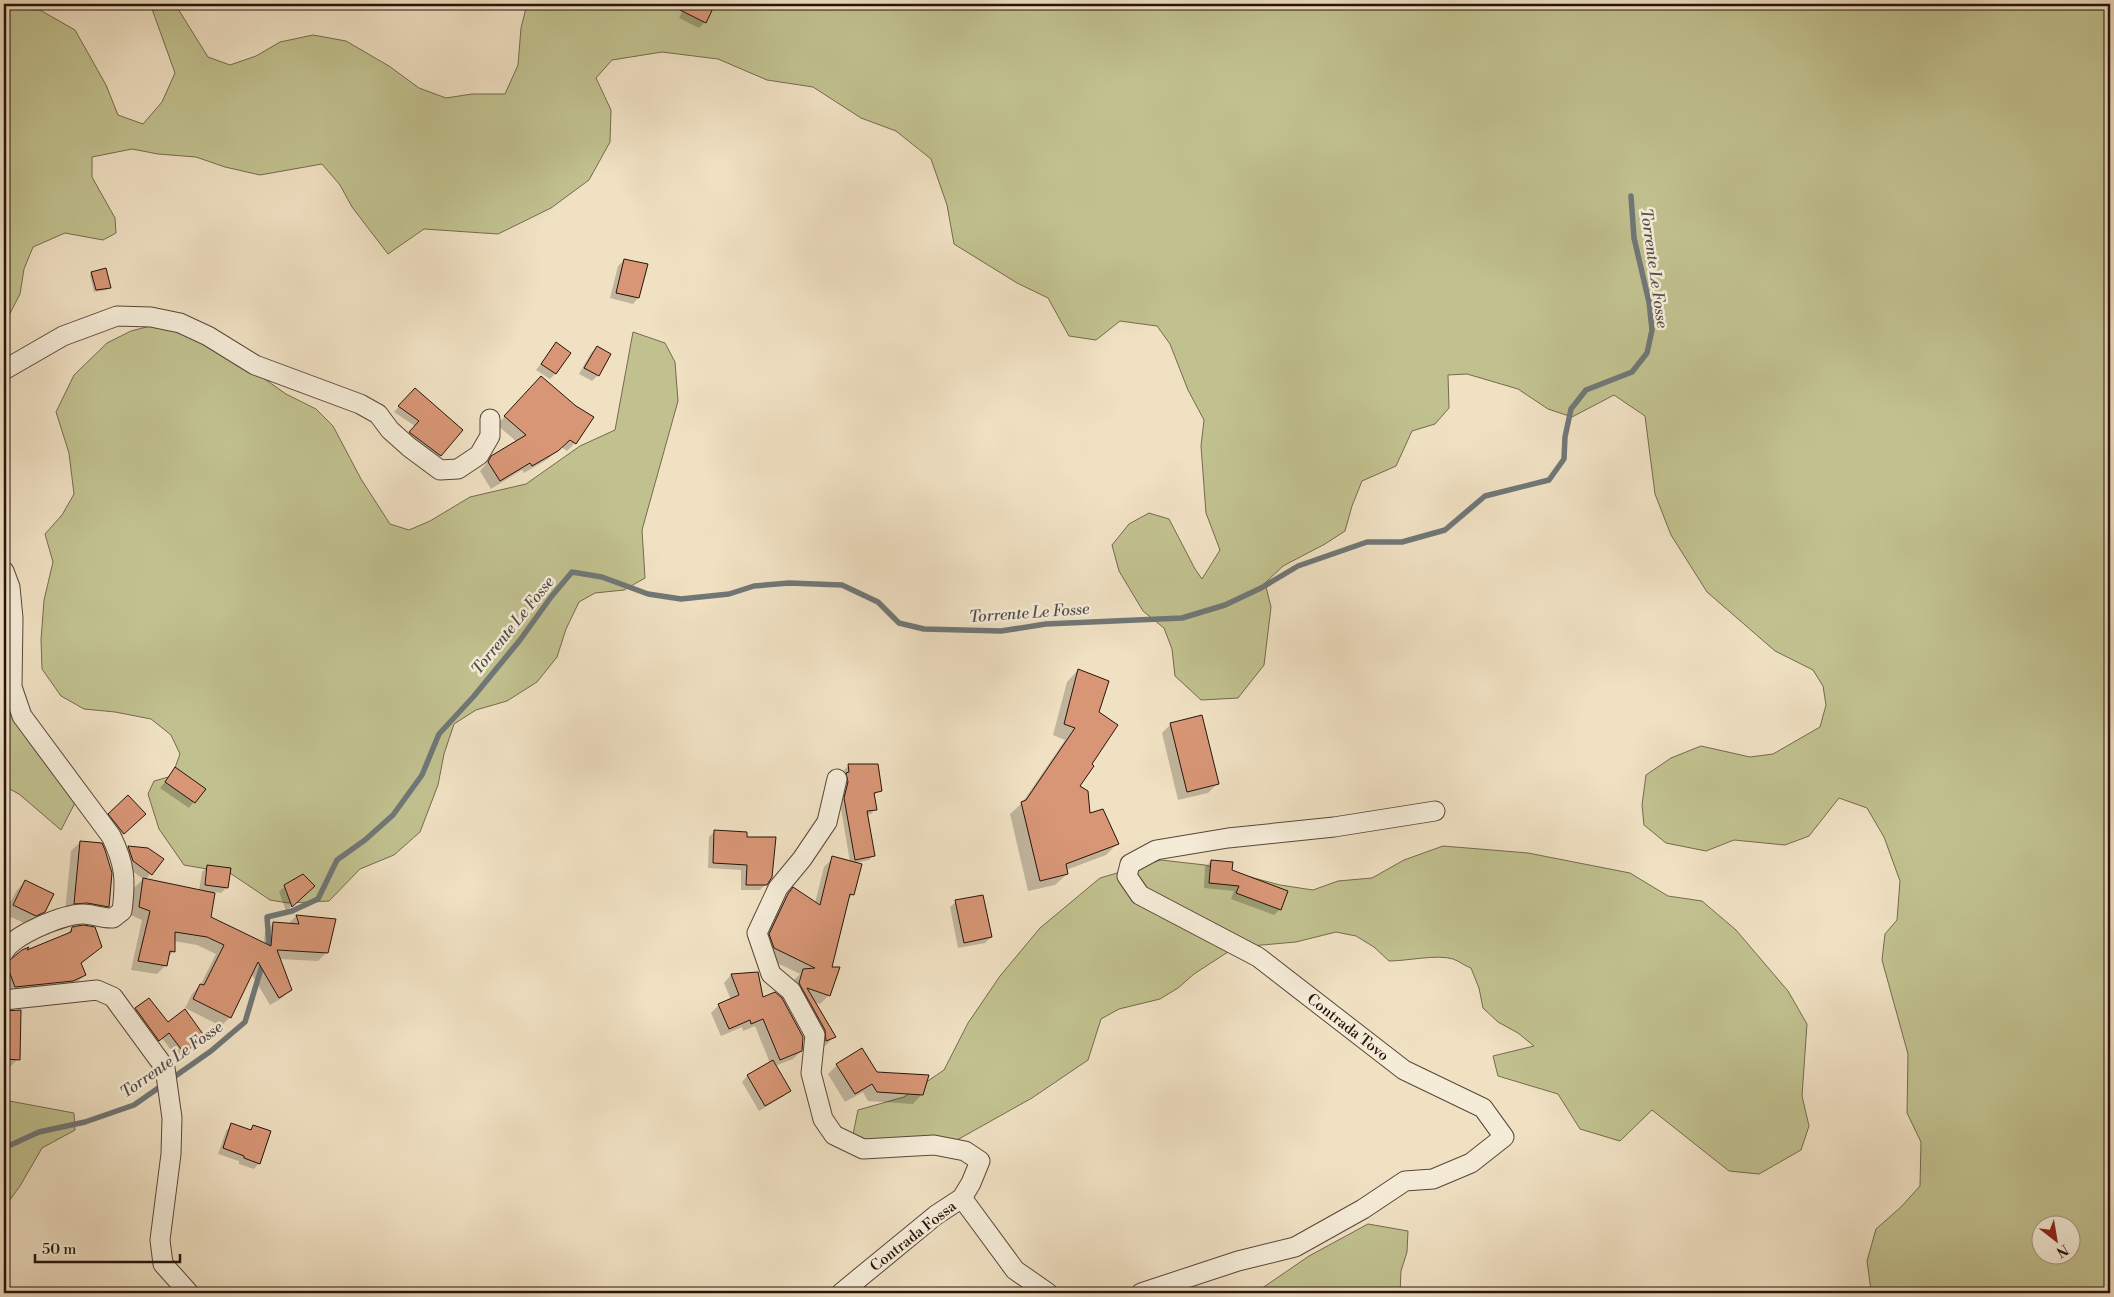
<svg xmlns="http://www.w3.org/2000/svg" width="2114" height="1297" font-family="'Libre Bodoni',serif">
<rect width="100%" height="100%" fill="#f0e1c3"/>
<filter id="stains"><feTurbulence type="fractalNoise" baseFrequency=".004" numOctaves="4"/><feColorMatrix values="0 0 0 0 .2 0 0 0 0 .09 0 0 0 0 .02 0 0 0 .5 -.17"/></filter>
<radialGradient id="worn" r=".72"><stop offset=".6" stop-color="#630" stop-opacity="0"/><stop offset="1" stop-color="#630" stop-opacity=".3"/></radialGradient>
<g fill="#c1c18f" stroke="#746a4d" fill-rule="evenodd">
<path d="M 163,4 L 175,4 L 208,57 L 230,65 L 256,56 L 280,42 L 313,35 L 346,41 L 389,66 L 419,88 L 446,98 L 472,94 L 505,94 L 518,65 L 521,28 L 527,4 L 2110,4 L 2110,1293 L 1873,1293 L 1871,1290 L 1867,1261 L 1876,1229 L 1901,1207 L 1920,1186 L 1921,1142 L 1907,1113 L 1908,1054 L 1882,960 L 1885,934 L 1897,920 L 1900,881 L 1884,837 L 1867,808 L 1839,798 L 1809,836 L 1785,845 L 1734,840 L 1706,851 L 1666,843 L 1644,825 L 1642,805 L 1646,775 L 1671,758 L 1701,746 L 1750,757 L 1773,754 L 1820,727 L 1826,705 L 1823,686 L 1813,670 L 1775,651 L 1707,592 L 1671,535 L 1655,494 L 1645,416 L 1614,395 L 1572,417 L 1548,409 L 1518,389 L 1467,374 L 1448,375 L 1449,408 L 1435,424 L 1412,431 L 1396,466 L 1362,481 L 1352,506 L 1345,531 L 1325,544 L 1283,566 L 1265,583 L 1271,607 L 1264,665 L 1238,698 L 1201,700 L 1175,676 L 1172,649 L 1164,628 L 1143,611 L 1119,571 L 1112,545 L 1129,524 L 1149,513 L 1169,519 L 1195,569 L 1202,579 L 1220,550 L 1206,513 L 1201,446 L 1204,420 L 1188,390 L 1170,344 L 1157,326 L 1120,321 L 1096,340 L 1069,336 L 1048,298 L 1017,283 L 954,244 L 947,205 L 931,159 L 896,131 L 861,118 L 813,87 L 767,80 L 718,59 L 662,52 L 612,60 L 596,78 L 611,110 L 610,142 L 589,180 L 551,208 L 498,234 L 424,229 L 388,254 L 352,207 L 340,185 L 322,164 L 260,175 L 225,167 L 196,157 L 158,154 L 132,149 L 92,157 L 92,177 L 115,218 L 116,233 L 103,240 L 65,233 L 33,247 L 24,269 L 20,294 L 4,325 L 4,8 L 40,10 L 75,30 L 106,85 L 118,115 L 143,124 L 162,102 L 175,73 L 152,9 ZM 2042,1224 L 2072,1224 L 2072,1254 L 2042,1254 Z"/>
<path d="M 154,325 L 198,332 L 286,394 L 316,409 L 333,426 L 361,479 L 390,524 L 409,530 L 430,521 L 470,497 L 526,484 L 580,446 L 615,430 L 633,332 L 665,343 L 675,362 L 678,401 L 642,530 L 645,578 L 624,590 L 595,593 L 579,602 L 566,629 L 557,657 L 537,682 L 507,701 L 476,710 L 454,724 L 444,754 L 438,785 L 420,832 L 394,855 L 360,869 L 329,901 L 288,903 L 270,900 L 230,873 L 184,865 L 159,829 L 148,794 L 154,781 L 172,776 L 180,754 L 171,735 L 151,719 L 115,712 L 84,709 L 61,696 L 42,669 L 41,640 L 44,600 L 53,562 L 45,534 L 62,515 L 74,494 L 69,453 L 56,412 L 74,375 L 107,343 L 131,331 Z"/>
<path d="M 4,687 L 77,799 L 61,830 L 19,794 L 4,786 Z"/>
<path d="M 1443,846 L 1528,853 L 1630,873 L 1668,896 L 1702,901 L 1736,930 L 1788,991 L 1807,1024 L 1802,1096 L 1809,1126 L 1801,1150 L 1759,1174 L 1729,1171 L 1652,1110 L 1620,1141 L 1580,1129 L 1558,1094 L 1498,1076 L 1493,1056 L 1534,1046 L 1518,1033 L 1498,1022 L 1483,1008 L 1479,988 L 1471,968 C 1465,966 1459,961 1453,959 C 1437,954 1407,961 1389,961 L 1374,947 L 1356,936 L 1336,932 L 1296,942 L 1251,946 L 1231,950 L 1194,974 L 1178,988 L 1160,999 L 1119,1009 L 1101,1019 L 1088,1060 L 1032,1098 L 957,1140 L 851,1144 L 858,1110 L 904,1097 L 944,1070 L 968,1023 L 1000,976 L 1040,928 L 1100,878 L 1161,860 L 1205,865 L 1280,885 L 1313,890 L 1338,881 L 1372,878 L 1404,860 Z"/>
<path d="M 4,1100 L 74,1113 L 75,1130 L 42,1148 L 20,1186 L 4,1208 Z"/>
<path d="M 1368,1224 L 1408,1231 L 1407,1252 L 1401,1271 L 1400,1293 L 1255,1293 L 1309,1256 Z"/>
</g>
<g fill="#0003">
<path d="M 686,4 L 706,4 L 712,7 L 705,22 L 699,28 L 679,18 Z"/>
<path d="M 624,260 L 638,298 L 633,304 L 610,298 L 618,266 Z"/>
<path d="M 92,273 L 110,287 L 107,290 L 94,292 L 90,275 Z"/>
<path d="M 556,344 L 555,374 L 550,379 L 536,370 Z"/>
<path d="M 597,347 L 609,354 L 598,375 L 592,381 L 579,374 L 591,353 Z"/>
<path d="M 533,385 L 575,407 L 575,443 L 567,451 L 561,447 L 548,459 L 524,473 L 522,470 L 491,489 L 480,471 L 492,457 L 517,442 L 497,425 Z"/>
<path d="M 410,395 L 461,431 L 435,461 L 405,438 L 415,426 L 394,412 Z"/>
<path d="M 1078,670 L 1098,713 L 1090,764 L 1079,787 L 1089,814 L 1117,844 L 1106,855 L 1066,870 L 1067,874 L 1055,885 L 1028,891 L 1010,814 L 1022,803 L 1065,740 L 1053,735 L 1067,682 Z"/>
<path d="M 1171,724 L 1217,784 L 1208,793 L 1178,800 L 1162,733 Z"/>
<path d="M 848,766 L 880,790 L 873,796 L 875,809 L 871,814 L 867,815 L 873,856 L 869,860 L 855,863 L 853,894 L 847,900 L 830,969 L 829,995 L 820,1004 L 814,1002 L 834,1037 L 825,1046 L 817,1049 L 790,992 L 794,980 L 800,974 L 765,957 L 761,943 L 779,904 L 793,889 L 815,903 L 824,867 L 833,858 L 850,862 L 840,803 L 845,776 L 844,770 Z"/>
<path d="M 175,769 L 204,789 L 189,808 L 160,788 Z"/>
<path d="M 109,815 L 138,820 L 118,839 L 104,820 Z"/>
<path d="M 715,831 L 745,838 L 766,884 L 760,890 L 741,890 L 741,870 L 708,868 L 709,837 Z"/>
<path d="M 80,842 L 108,906 L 99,915 L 65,912 L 71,851 Z"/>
<path d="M 128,847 L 148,849 L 162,859 L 146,879 L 199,891 L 202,872 L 208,866 L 227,887 L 221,893 L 214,892 L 210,917 L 264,943 L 265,932 L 274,923 L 288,924 L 296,916 L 334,920 L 327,952 L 318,961 L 279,959 L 290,990 L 282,998 L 270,1005 L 251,973 L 230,1017 L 221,1026 L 185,1008 L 192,994 L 201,984 L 216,954 L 197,945 L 174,941 L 174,951 L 167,958 L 166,965 L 157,974 L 131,970 L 142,920 L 131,915 L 134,888 L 143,879 L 127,867 L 122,852 Z"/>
<path d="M 1211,861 L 1231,871 L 1280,909 L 1274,915 L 1231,899 L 1234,891 L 1204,888 L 1205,867 Z"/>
<path d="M 26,881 L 44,911 L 35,921 L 26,924 L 11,917 L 4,933 L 4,900 L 11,901 L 17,890 Z"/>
<path d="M 285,886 L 307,892 L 286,911 L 279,892 Z"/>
<path d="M 956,902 L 991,937 L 985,943 L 958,948 L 950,907 Z"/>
<path d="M 72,928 L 101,947 L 81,964 L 85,975 L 75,984 L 6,996 L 4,989 L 4,967 L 25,952 L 65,936 Z"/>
<path d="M 731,975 L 762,999 L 801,1051 L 793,1059 L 775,1066 L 790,1090 L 784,1096 L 759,1111 L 742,1082 L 747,1076 L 770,1063 L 755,1026 L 743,1031 L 742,1027 L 721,1036 L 711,1013 L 719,1005 L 731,1000 L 724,983 Z"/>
<path d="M 136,1009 L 168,1024 L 198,1042 L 177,1058 L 162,1038 L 153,1045 L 130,1015 Z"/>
<path d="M 4,1012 L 18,1059 L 9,1068 L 4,1068 Z"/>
<path d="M 837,1065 L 876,1074 L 922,1094 L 913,1104 L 868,1101 L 863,1092 L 845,1102 L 828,1074 Z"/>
<path d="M 232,1125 L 249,1131 L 253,1127 L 259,1163 L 254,1169 L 239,1164 L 239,1161 L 218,1154 L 226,1131 Z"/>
</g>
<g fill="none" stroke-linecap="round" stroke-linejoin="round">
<g stroke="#707777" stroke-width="5.5">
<path d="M 267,951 L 269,944 L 267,917 L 292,911 L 318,899 L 337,860 L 365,840 L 393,815 L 422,775 L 439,734 L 474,696 L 520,640 L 551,597 L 572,572 L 602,577 L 648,594 L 681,599 L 729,594 L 754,586 L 789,583 L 842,585 L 878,602 L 899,623 L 924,629 L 1001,631 L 1046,624 L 1182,618 L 1225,605 L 1261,588 L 1298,566 L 1367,542 L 1402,542 L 1445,530 L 1485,496 L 1549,480 L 1564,459 L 1565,437 L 1571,409 L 1586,390 L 1632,372 L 1647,353 L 1652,330 L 1649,302 L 1634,238 L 1631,196"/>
<path d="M 171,1079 L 211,1051 L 245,1022 L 263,962"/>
<path d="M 4,1148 L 39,1132 L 85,1122 L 134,1105 L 164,1084"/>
</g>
</g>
<g fill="#d89676" stroke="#27130b">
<path d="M 668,4 L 715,4 L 706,23 Z"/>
<path d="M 624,259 L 648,264 L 639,298 L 616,293 Z"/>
<path d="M 106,268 L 111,288 L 96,290 L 91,272 Z"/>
<path d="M 556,342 L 571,353 L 556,374 L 541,364 Z"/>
<path d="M 597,346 L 611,354 L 599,376 L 584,368 Z"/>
<path d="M 541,376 L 576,406 L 594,417 L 576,444 L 570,440 L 558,451 L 532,466 L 530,463 L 500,481 L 488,462 L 491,456 L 526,435 L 504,416 Z"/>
<path d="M 415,388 L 463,430 L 441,456 L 409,432 L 419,421 L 398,406 Z"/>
<path d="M 1078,669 L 1109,681 L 1099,712 L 1118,725 L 1092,764 L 1094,766 L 1080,786 L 1088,791 L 1090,813 L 1103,809 L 1119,844 L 1066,864 L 1068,874 L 1040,881 L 1021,802 L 1026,800 L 1075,728 L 1064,724 Z"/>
<path d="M 1202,715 L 1219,784 L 1187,792 L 1170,723 Z"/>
<path d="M 848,764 L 878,764 L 882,791 L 874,793 L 877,810 L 867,811 L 875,856 L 855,860 L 844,798 L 848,782 L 846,773 L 849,772 Z"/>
<path d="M 175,767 L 206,789 L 195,803 L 165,782 Z"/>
<path d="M 128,795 L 146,814 L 124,834 L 108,814 Z"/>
<path d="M 714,830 L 747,832 L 747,837 L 776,837 L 772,877 L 767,885 L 746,885 L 747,865 L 713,863 Z"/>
<path d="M 80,841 L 102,843 L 105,850 L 112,873 L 109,907 L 87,903 L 74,904 Z"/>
<path d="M 128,846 L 148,848 L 164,859 L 152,875 L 133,861 Z"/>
<path d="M 832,856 L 862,864 L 854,895 L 850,894 L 832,967 L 840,967 L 830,996 L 807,988 L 836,1037 L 826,1041 L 825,1030 L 799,983 L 803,969 L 815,968 L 774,948 L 769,934 L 788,894 L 793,887 L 820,905 Z"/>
<path d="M 1211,860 L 1233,862 L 1232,870 L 1288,891 L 1281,910 L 1236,893 L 1239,886 L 1209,883 Z"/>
<path d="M 207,865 L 231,868 L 228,888 L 205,885 Z"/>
<path d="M 303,874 L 315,886 L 292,907 L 284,885 Z"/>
<path d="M 143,878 L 215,893 L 211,917 L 271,946 L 273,922 L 299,924 L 296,915 L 336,919 L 328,953 L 277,950 L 292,990 L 279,998 L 258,962 L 231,1018 L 193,999 L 200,984 L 204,985 L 224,945 L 207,937 L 175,932 L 175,952 L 170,951 L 167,966 L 138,961 L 150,911 L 139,907 Z"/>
<path d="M 25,880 L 54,894 L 45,912 L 36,916 L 13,905 Z"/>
<path d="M 983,895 L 992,937 L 964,943 L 955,900 Z"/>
<path d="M 83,925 L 95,927 L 102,947 L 81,963 L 86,975 L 73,981 L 15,987 L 6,963 L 22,950 L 29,947 L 27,950 L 71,932 L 72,927 Z"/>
<path d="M 758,972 L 763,997 L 775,992 L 782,998 L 803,1037 L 802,1051 L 780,1060 L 763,1019 L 751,1024 L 750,1020 L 729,1029 L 718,1004 L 739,995 L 731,974 Z"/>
<path d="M 149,998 L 168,1022 L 185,1009 L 205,1037 L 184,1053 L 169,1033 L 159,1041 L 135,1008 Z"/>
<path d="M 21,1010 L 20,1060 L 4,1059 L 4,1011 Z"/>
<path d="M 862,1048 L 877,1072 L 929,1075 L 923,1095 L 877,1092 L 872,1084 L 855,1094 L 836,1064 Z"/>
<path d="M 773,1060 L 791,1091 L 765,1106 L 747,1075 Z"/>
<path d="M 231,1123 L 251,1130 L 253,1125 L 271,1131 L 260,1164 L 244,1158 L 244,1156 L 223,1148 Z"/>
</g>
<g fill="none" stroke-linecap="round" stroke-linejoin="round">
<g stroke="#594639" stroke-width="21">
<g id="street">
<path d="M 4,370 L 63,336 L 117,316 L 151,317 L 180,323 L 208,336 L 255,365 L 360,404 L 378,414 L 390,430 L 409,447 L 440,470 L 458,469 L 479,455 L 490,436 L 490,419"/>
<path d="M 4,571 L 10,587 L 13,618 L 12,687 L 22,716 L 111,836 C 125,864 126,880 122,911 L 113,918 C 103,919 93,914 83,914 C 64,914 12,935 4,952"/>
<path d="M 837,779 L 827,822 L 802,859 L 778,888 L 757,933 L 771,974 L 791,991 L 815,1035 L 811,1073 L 823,1119 L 834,1135 L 863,1149 L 934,1145 L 965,1151 L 980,1161 L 971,1183 L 962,1198 L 936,1215 L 841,1293"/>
<path d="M 4,1000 L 97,990 L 113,997 L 165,1068 L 172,1118 L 171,1154 L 160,1240 L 163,1264 L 189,1293"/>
<path d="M 962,1198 L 1015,1270 L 1048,1293"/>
<path d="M 1141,1293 L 1238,1261 L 1295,1247 L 1363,1209 L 1405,1181 L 1433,1179 L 1471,1163 L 1504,1137 L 1483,1108 L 1404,1070 L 1258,957 L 1140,895 L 1127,876 L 1130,864 L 1156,850 L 1228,838 L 1334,827 L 1435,811"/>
</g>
</g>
<use href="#street" stroke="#f5ecd8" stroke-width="19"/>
</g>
<g text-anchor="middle" stroke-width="5" stroke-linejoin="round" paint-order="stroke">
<g font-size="15" fill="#27130b" stroke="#f5ecd8">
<text transform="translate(1348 1027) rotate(38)" y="5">Contrada Tovo</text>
<text transform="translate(913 1236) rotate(-38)" y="5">Contrada Fossa</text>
</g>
<g font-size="16" font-style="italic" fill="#514d4a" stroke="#f5ecd8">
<text transform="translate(1655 268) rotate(82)" y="6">Torrente Le Fosse</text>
<text transform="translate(1029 612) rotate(-4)" y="6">Torrente Le Fosse</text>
<text transform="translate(512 625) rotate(-51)" y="6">Torrente Le Fosse</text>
<text transform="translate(171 1059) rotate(-35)" y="6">Torrente Le Fosse</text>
</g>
</g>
<rect width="2114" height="1297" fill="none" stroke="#f0e1c3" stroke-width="20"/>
<rect x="5" y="5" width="2104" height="1287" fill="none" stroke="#27130b" stroke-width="2.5"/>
<rect x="10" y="10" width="2094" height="1277" fill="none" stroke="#27130b"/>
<g transform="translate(2056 1240) rotate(149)"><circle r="24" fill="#f5ecd8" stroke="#a39586"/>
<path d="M0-4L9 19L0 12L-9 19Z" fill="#8f2418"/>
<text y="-8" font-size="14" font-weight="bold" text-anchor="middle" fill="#27130b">N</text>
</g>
<path d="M35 1254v8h145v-8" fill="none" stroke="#27130b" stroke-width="2.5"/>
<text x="42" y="1254" font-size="15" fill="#27130b" stroke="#f5ecd8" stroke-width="4" paint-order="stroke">50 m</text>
<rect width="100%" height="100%" filter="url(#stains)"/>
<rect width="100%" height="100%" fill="url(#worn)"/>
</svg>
